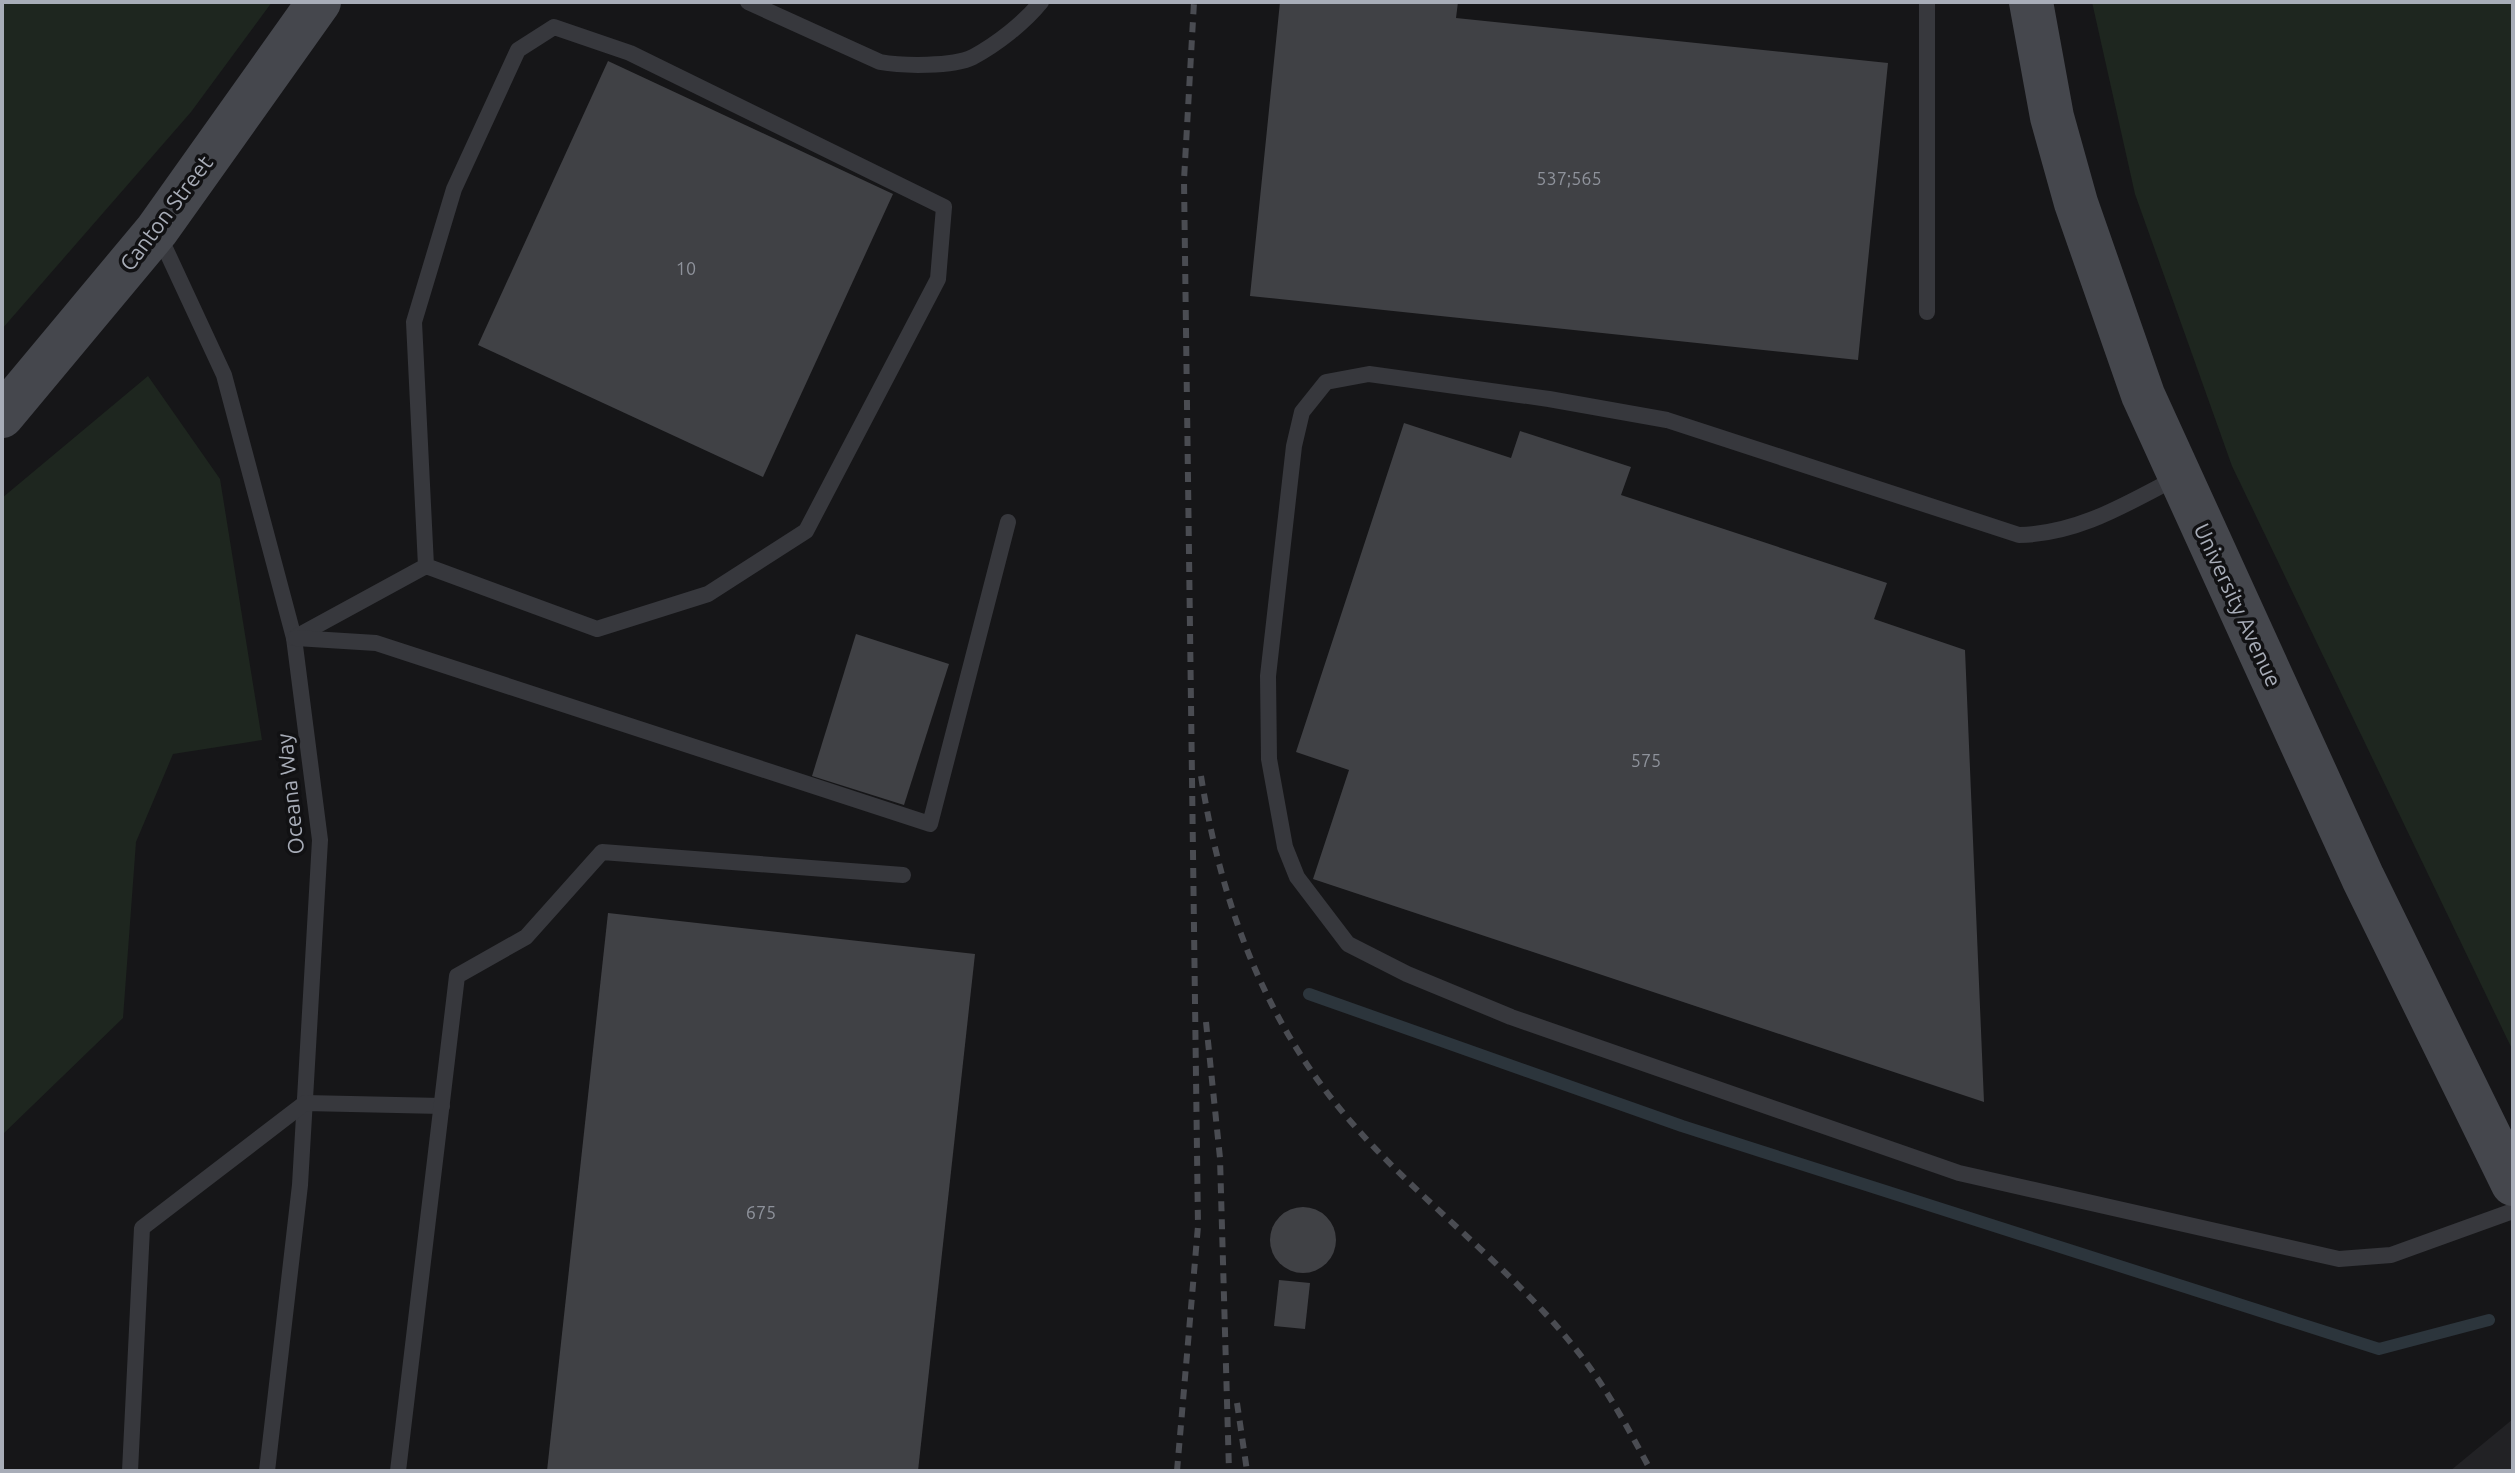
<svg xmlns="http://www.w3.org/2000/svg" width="2515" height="1473" font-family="Ubuntu,sans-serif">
<rect width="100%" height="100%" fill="#161618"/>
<path fill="#222225" d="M 2513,1419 L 2513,1471 L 2450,1471 Z"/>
<g fill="#1e261f">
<path d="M 2,2 L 272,2 L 191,112 L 2,329 Z"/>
<path d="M 2092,2 L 2513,2 L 2513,1051 L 2232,466 L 2135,194 Z"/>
<path d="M 148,376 L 220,479 L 262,740 L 173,754 L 136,842 L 123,1018 L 2,1135 L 2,498 Z"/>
</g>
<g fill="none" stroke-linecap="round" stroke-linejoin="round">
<path stroke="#2c353c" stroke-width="12" d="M 1309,994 L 1682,1126 L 2379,1349 L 2489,1320"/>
</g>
<g fill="#404145">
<path d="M 1280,2 L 1458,2 L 1456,18 L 1888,63 L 1858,360 L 1250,296 Z"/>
<path d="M 608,61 L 893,194 L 763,477 L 478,345 Z"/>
<path d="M 1404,423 L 1511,458 L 1520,431 L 1631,467 L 1621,495 L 1887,583 L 1874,619 L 1965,650 L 1984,1102 L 1313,879 L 1349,770 L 1296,752 Z"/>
<path d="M 856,634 L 949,664 L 904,805 L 812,776 Z"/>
<path d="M 608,913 L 975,954 L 918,1471 L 547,1471 Z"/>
<circle cx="1303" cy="1240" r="33"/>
<path d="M 1279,1280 L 1310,1283 L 1305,1329 L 1274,1326 Z"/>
</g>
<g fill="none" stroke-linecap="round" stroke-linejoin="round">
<g stroke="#37383d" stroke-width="16">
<path d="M 748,2 L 880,62 C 902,66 953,67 973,57 C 997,44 1024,23 1041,2"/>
<path d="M 158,233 L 224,375 L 294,638 L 320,840 L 300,1185 L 267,1471"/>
<path d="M 1927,312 L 1927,2"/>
<path d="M 2178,477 C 2126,504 2078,534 2019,535 L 1667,420 L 1549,399 L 1369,374 L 1326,382 L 1302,412 L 1294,446 L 1268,676 L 1269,759 L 1285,847 L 1297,877 L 1348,944 L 1407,974 L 1511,1017 L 1959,1173 L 2339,1259 L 2391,1255 L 2513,1211"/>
<path d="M 294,638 L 426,566 L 414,322 L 454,189 L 518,50 L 554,27 L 630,53 L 944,207 L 938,279 L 806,531 L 708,594 L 597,629 L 426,566"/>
<path d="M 296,638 L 376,643 L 930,824 L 1008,522"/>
<path d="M 130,1471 L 142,1228 L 305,1103 L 442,1106"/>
<path d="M 398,1471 L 457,976 L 526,937 L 602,852 L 903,875"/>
</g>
<g stroke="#45474d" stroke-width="44">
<path d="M 2031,2 L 2052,117 L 2076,203 L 2143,395 L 2363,878 L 2513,1184"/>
<path d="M 2,416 L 157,230 L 319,2"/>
</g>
<g stroke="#4a4c52" stroke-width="6" stroke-dasharray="10 8" stroke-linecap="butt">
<path d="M 1201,776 C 1220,896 1259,1008 1336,1104 C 1410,1196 1510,1263 1582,1357 C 1609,1392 1630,1432 1651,1471"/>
<path d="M 1206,1022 L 1220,1158 L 1229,1471"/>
<path d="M 1237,1403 L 1247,1471"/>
<path d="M 1177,1471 L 1198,1226 L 1184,180 L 1194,2"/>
</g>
</g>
<g text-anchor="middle" stroke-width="7" stroke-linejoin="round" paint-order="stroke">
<g font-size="18" fill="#8e929b">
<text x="1569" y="185">537;565</text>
<text x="686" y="275">10</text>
<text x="1646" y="767">575</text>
<text x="761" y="1219">675</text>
</g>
<g font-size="22" fill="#a8adb8" stroke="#111113">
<text transform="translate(166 213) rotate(-53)" y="8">Canton Street</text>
<text transform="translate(2238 605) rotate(65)" y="8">University Avenue</text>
<text transform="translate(290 794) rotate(-96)" y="8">Oceana Way</text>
</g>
</g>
<rect width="2515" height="1473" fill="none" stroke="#a8adb8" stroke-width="8"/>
</svg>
